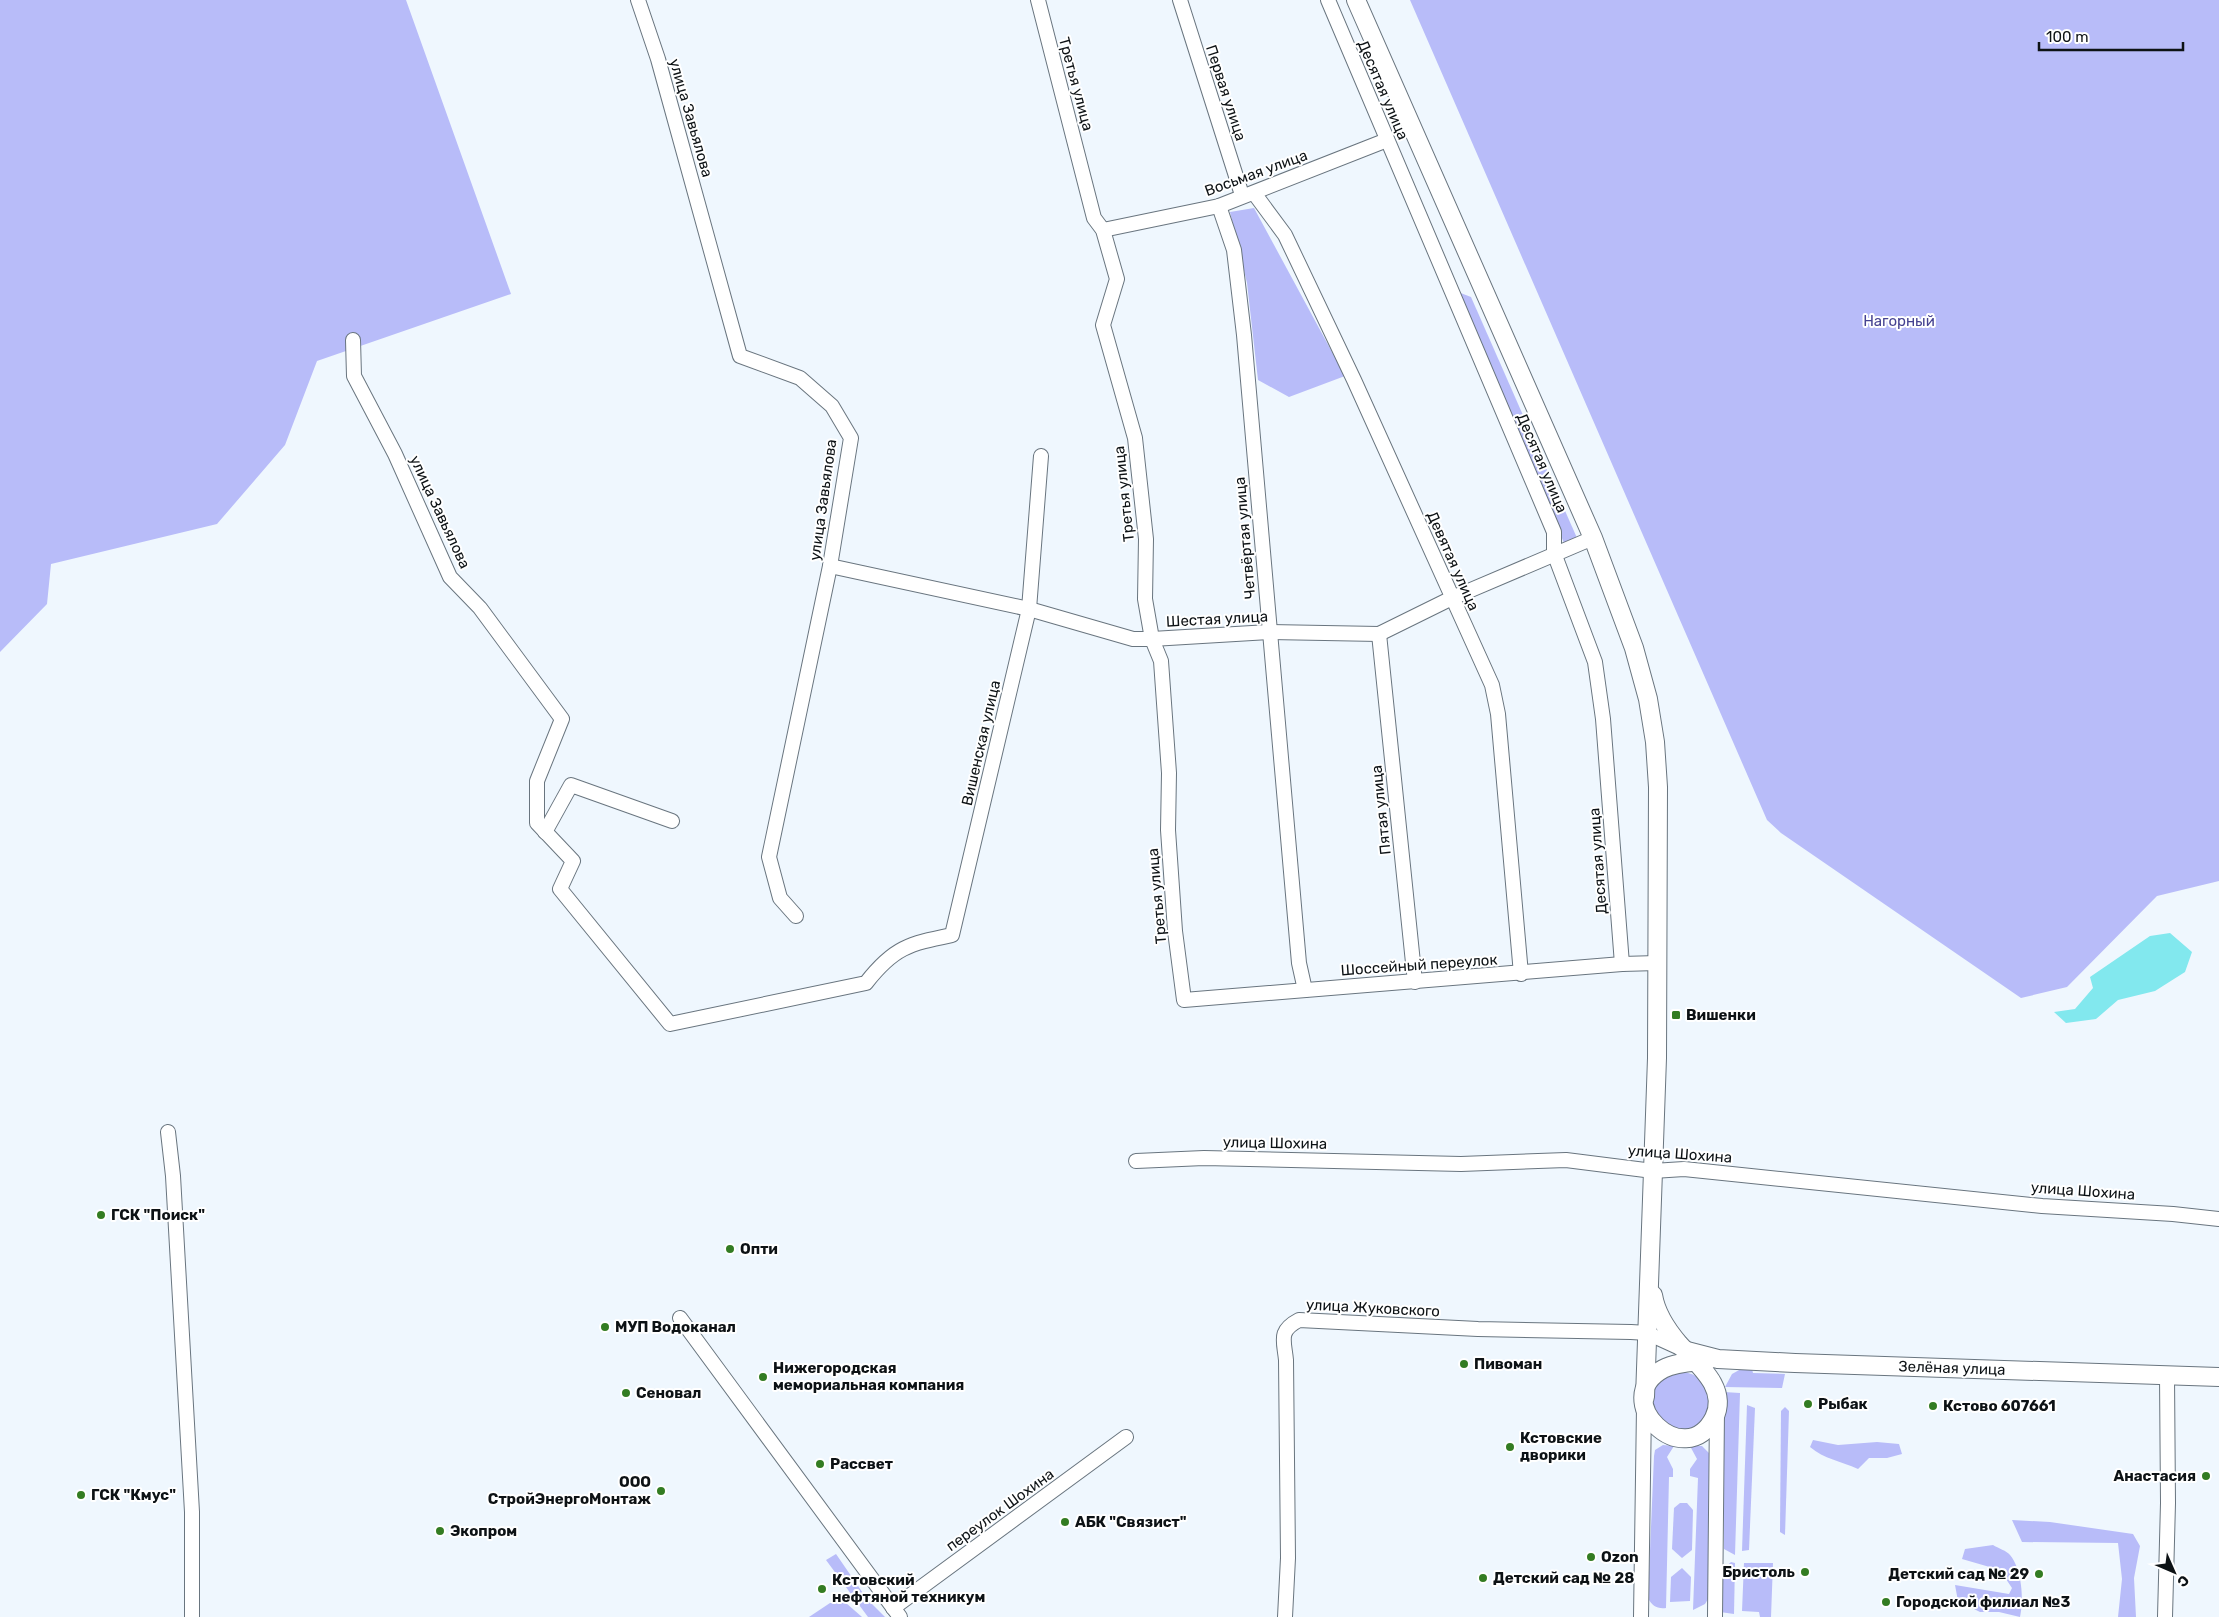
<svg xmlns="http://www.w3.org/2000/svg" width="2219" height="1617" font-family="Rubik,sans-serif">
<rect width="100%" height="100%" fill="#eff7fe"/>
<g fill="#b8bcf9">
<path d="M 0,0 L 406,0 L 511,294 L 317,361 L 285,445 L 217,524 L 51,564 L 47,604 L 0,652 Z"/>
<path d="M 1410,0 L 2219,0 L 2219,881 L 2157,896 L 2067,987 L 2021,998 L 1781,833 L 1767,820 Z"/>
<path d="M 1254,208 L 1345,376 L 1289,397 L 1258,380 L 1247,283 L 1230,212 Z"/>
<path d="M 1458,292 L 1471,297 L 1577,538 L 1564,543 Z"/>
<path d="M 1741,1369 L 1752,1369 L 1753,1373 L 1785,1374 L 1782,1388 L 1725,1387 L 1732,1374 Z"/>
<circle cx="1681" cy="1401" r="29"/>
<path d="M 1724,1392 L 1740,1393 L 1735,1555 L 1724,1549 Z"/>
<path d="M 1747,1405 L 1755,1408 L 1749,1550 L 1742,1551 Z"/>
<path d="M 1785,1407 L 1789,1411 L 1785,1535 L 1780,1532 L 1781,1411 Z"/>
<path d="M 1813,1440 L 1838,1445 L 1877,1442 L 1899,1444 L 1902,1454 L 1887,1458 L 1869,1458 L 1858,1469 C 1841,1461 1824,1459 1810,1447 Z"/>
<path d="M 1663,1445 L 1674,1446 L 1667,1457 L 1673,1469 L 1673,1477 L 1669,1477 L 1666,1608 C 1657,1609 1652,1606 1648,1598 L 1654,1456 L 1655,1450 Z"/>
<path d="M 1690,1446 L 1702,1446 L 1709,1453 L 1708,1599 L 1705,1604 L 1693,1610 L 1698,1478 L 1690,1476 L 1690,1469 L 1697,1459 Z"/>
<path d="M 1680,1503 L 1687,1503 L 1693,1510 L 1692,1550 L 1682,1558 L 1672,1549 L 1674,1508 Z"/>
<path d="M 2012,1520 L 2050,1522 L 2133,1534 L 2140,1546 L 2134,1578 L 2136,1617 L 2118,1617 L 2122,1579 L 2118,1543 L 2022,1542 Z"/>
<path d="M 1993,1545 C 1998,1548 2007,1551 2010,1555 C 2022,1569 2024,1600 2020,1617 L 1999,1612 L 1980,1612 L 1958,1601 L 1955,1585 L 2009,1594 L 2012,1588 L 2000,1570 L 1962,1559 L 1965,1549 Z"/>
<path d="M 836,1554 L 867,1599 L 885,1617 L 868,1617 L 826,1560 Z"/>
<path d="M 1731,1562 L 1735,1563 L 1734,1614 L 1720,1612 L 1721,1571 Z"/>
<path d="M 1744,1563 L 1773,1563 L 1771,1617 L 1760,1617 L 1759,1612 L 1742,1611 Z"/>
<path d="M 1682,1568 L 1691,1577 L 1690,1601 L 1670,1602 L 1671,1577 Z"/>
<path d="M 830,1603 L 846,1603 L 862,1617 L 809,1617 Z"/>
</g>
<path fill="#82e8ee" d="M 2170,933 L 2192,952 L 2185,972 L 2155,991 L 2118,1000 L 2096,1019 L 2066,1023 L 2054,1012 L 2075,1009 L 2093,988 L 2090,977 L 2150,936 Z"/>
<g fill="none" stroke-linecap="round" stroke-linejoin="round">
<g stroke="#69757f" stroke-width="16">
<g id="minor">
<path d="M 638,0 L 658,59 L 740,356 L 800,378 L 832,406 L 851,438 L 830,566 L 769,857 L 780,898 L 796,916"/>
<path d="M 1038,0 L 1094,218 L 1103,230 L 1117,279 L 1103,325 L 1135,438 L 1146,539 L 1145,599 L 1152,639 L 1161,661 L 1169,773 L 1168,830 L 1175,931 L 1184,1000 L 1622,964 L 1657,963"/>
<path d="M 1180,0 L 1242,195"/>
<path d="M 1328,0 L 1554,532 L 1554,553 L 1595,662 L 1603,719 L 1622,964"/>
<path d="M 1254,193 L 1285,235 L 1354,380 L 1492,685 L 1498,714 L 1521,974"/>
<path d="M 1219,206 L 1234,250 L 1244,335 L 1299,963 L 1305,990"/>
<path d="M 1103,230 L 1219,206 L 1387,140"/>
<path d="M 353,340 L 354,376 L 395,454 L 450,577 L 480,608 L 562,719 L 537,781 L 537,823 L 573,861 L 560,889 L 670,1024 L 866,983 C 894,947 909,944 952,935 L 1029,609 L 1041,456"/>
<path d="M 830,566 L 1029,609 L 1133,639 L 1152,639 L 1269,632 L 1379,634 L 1452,598 L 1593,538"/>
<path d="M 1379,634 L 1415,982"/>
<path d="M 545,832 L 571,785 L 672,821"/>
<path d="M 168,1132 L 173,1176 L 192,1512 L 192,1617"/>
<path d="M 1136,1161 L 1204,1158 L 1461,1164 L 1566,1160 L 1653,1171 L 1684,1169 L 2042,1206 L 2173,1214 L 2219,1219"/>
<path d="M 680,1318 L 900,1617"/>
<path d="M 893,1608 L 1126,1437"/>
<path d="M 1285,1617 L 1288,1558 L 1286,1360 C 1284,1340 1278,1331 1299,1320 L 1478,1329 L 1631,1332 L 1647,1333 L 1682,1349"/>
<path d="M 1641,1617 L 1644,1407"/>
<path d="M 1715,1617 L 1717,1410"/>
<path d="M 2165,1617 L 2168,1503 L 2167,1376"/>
</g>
</g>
<g stroke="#69757f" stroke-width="20">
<g id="major">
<path d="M 1356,0 L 1593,538 L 1634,648 L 1648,699 L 1655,742 L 1658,787 L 1657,1058 L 1645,1397"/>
<path d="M 1653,1295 C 1656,1314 1667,1330 1679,1344 C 1697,1364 1729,1388 1714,1418 C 1685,1474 1607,1400 1663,1369 C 1676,1362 1694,1362 1708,1360"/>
<path d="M 1687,1351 L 1718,1359 L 1795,1363 L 2219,1377"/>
</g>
</g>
<use href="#minor" stroke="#fff" stroke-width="14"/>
<use href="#major" stroke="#fff" stroke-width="18"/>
</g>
<g fill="#337c22" stroke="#fff" stroke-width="2">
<rect x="1671" y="1010" width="10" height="10" rx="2.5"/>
<circle cx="101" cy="1215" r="5"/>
<circle cx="730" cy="1249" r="5"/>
<circle cx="605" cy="1327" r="5"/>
<circle cx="1464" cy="1364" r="5"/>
<circle cx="763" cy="1377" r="5"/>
<circle cx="626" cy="1393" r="5"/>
<circle cx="1808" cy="1404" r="5"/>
<circle cx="1933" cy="1406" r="5"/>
<circle cx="1510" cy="1447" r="5"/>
<circle cx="820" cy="1464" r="5"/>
<circle cx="2206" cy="1476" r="5"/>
<circle cx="661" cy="1491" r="5"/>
<circle cx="81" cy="1495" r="5"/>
<circle cx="1065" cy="1522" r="5"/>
<circle cx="440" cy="1531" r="5"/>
<circle cx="1591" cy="1557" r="5"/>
<circle cx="1805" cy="1572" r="5"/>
<circle cx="2039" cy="1574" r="5"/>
<circle cx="1483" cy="1578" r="5"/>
<circle cx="822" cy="1589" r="5"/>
<circle cx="1886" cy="1602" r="5"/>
</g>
<g text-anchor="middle" stroke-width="4" stroke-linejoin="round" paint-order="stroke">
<g font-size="15" fill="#0d1215" stroke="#fff">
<text transform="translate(1076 84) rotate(75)" y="5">Третья улица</text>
<text transform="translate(1383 90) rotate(67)" y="5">Десятая улица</text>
<text transform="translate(1226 93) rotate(72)" y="5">Первая улица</text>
<text transform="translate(691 118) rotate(74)" y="5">улица Завьялова</text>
<text transform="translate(1256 173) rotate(-20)" y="5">Восьмая улица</text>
<text transform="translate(1542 463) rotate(67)" y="5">Десятая улица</text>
<text transform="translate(1124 494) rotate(-96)" y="5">Третья улица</text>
<text transform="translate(823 500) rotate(-82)" y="5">улица Завьялова</text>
<text transform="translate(440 512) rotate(65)" y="5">улица Завьялова</text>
<text transform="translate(1245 538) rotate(-95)" y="5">Четвёртая улица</text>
<text transform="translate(1453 561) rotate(66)" y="5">Девятая улица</text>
<text transform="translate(1217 619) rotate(-3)" y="5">Шестая улица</text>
<text transform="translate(981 743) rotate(-77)" y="5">Вишенская улица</text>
<text transform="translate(1381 810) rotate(-96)" y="5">Пятая улица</text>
<text transform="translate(1598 861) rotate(-94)" y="5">Десятая улица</text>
<text transform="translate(1157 896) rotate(-95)" y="5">Третья улица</text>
<text transform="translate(1419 965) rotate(-4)" y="5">Шоссейный переулок</text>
<text transform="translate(1275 1143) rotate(1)" y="5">улица Шохина</text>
<text transform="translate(1680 1154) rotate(4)" y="5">улица Шохина</text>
<text transform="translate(2083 1191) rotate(4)" y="5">улица Шохина</text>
<text transform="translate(1373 1308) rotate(3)" y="5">улица Жуковского</text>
<text transform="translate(1952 1368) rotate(2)" y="5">Зелёная улица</text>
<text transform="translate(1000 1510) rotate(-36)" y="5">переулок Шохина</text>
</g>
<g font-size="15" fill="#454291" stroke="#fff">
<text x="1899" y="326">Нагорный</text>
</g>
<g font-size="15" font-weight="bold" fill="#0d1215" stroke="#fff" text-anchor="start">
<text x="1686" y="1020">Вишенки</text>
<text x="111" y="1220">ГСК "Поиск"</text>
<text x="740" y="1254">Опти</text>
<text x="615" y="1332">МУП Водоканал</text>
<text x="1474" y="1369">Пивоман</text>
<text x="773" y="1373">Нижегородская<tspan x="773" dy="17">мемориальная компания</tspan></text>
<text x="636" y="1398">Сеновал</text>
<text x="1818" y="1409">Рыбак</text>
<text x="1943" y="1411">Кстово 607661</text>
<text x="1520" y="1443">Кстовские<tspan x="1520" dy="17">дворики</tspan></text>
<text x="830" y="1469">Рассвет</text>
<text x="2196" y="1481" text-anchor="end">Анастасия</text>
<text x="651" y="1487" text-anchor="end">ООО<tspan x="651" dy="17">СтройЭнергоМонтаж</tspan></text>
<text x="91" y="1500">ГСК "Кмус"</text>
<text x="1075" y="1527">АБК "Связист"</text>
<text x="450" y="1536">Экопром</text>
<text x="1601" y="1562">Ozon</text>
<text x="1795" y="1577" text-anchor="end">Бристоль</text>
<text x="2029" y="1579" text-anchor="end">Детский сад № 29</text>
<text x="1493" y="1583">Детский сад № 28</text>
<text x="832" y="1585">Кстовский<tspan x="832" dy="17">нефтяной техникум</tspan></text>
<text x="1896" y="1607">Городской филиал №3</text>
</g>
</g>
<g transform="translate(2174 1572) rotate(135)" stroke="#ffffff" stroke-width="4" paint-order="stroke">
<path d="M0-4L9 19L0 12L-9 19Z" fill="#0d1215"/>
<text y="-8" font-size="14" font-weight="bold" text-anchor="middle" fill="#0d1215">С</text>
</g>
<path d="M2039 42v8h144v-8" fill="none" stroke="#0d1215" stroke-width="2.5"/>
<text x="2046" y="42" font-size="15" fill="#0d1215" stroke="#ffffff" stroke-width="4" paint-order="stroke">100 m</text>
</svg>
